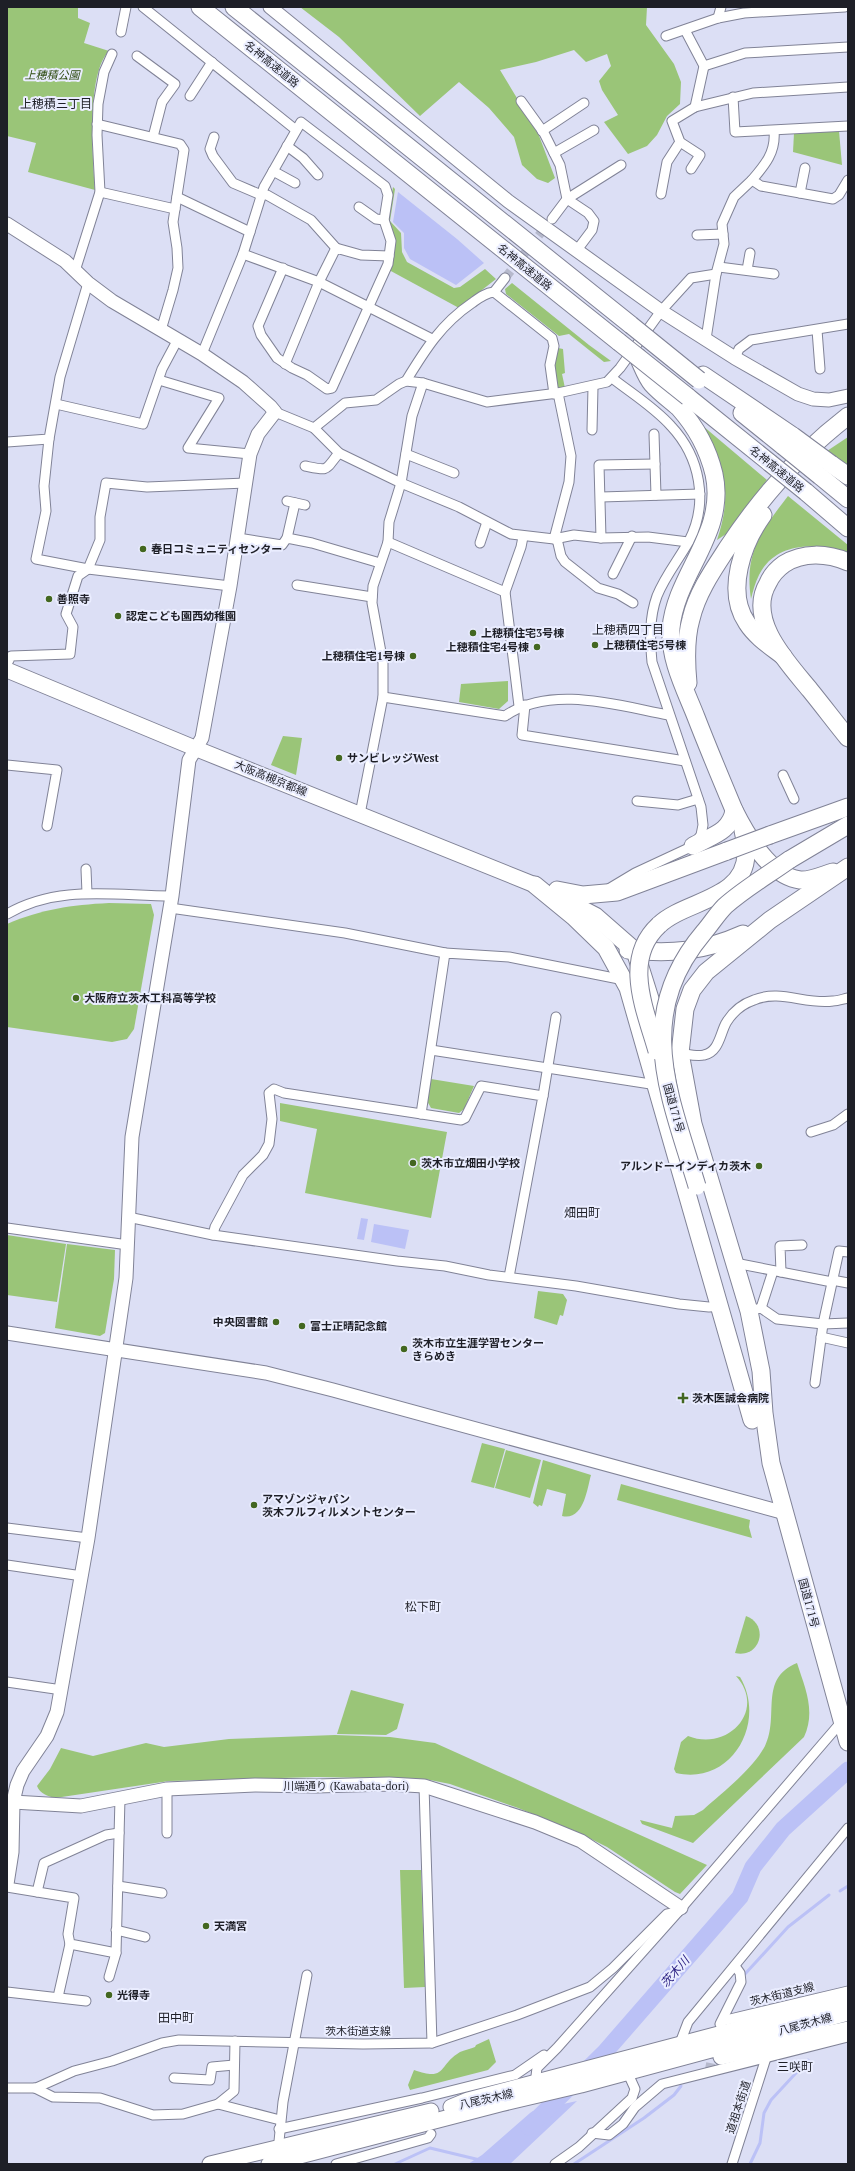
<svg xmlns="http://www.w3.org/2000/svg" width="855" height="2171" font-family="'PT Serif','Noto Sans JP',serif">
<rect width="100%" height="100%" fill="#dcdff5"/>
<g fill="#9ac578">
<path d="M 7,7 L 78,7 L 78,18 L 90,23 L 84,43 L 109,51 C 86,74 93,158 95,190 L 28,172 L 36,143 L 7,136 Z"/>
<path d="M 300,7 L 647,7 L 646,25 L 674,64 L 681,82 L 680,104 L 667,116 L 657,135 L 647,146 L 628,154 L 604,122 L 618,115 L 602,90 L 599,81 L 611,66 L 607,54 L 586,62 L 574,50 L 536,62 L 500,70 L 538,133 L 555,178 L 548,183 L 537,179 L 522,165 L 514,137 L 489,108 L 459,82 L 420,116 L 339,37 Z"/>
<path d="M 839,131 L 842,165 L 793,152 L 794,133 Z"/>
<path d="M 393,187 L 395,189 L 390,221 L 401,233 L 402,252 L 407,262 L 454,288 L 460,287 L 485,269 L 496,279 L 459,308 L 389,270 L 387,221 Z"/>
<path d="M 512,283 L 589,345 L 611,361 L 604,362 L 569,334 L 559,336 L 506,294 L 505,289 Z"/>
<path d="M 558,348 L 563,349 L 565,373 L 562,374 L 565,388 L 558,390 L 553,364 Z"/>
<path d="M 703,426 L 767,480 L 726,534 L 717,540 C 732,496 726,466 703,426 Z"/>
<path d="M 848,437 L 848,466 L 827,451 Z"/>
<path d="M 788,496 L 848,545 L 848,554 C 817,542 776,541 759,575 C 755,583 753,591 751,599 C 744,553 761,531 788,496 Z"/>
<path d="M 508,681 L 508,701 L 499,709 L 459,702 L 461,684 Z"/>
<path d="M 283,736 L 302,738 L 296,775 L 271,765 Z"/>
<path d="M 109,903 L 151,904 L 154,915 L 134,1029 L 127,1039 L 112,1042 L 7,1027 L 7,924 C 42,909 71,905 109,903 Z"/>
<path d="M 431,1079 L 474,1086 L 464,1109 L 459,1113 L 431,1108 L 427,1101 Z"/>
<path d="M 280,1103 L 447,1132 L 431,1218 L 305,1193 L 317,1129 L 280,1121 Z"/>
<path d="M 7,1235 L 66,1244 L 57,1302 L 7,1295 Z"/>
<path d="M 67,1244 L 115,1250 L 114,1279 L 105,1333 L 100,1336 L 55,1328 Z"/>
<path d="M 538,1291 L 563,1294 L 567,1300 L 563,1316 L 560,1315 L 557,1325 L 534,1318 Z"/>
<path d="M 482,1443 L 505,1449 L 494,1488 L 471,1482 Z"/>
<path d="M 506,1450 L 541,1460 L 530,1498 L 495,1488 Z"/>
<path d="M 543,1460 L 591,1475 C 587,1489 584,1521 562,1516 L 566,1494 L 547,1489 L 542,1506 L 539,1505 L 538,1507 L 533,1503 Z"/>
<path d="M 621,1484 L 750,1520 L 749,1527 L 752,1538 L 617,1500 Z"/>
<path d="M 746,1616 C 770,1625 760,1659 735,1653 Z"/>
<path d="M 797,1663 C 805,1688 816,1711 804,1737 L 693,1843 L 642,1824 L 640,1820 L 672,1828 L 675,1816 L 694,1815 L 703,1810 C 723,1792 753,1769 765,1746 C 780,1716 758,1679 797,1663 Z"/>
<path d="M 736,1676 L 740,1677 C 767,1722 732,1786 676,1773 L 674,1769 L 681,1742 L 688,1736 C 728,1752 767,1710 736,1676 Z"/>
<path d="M 351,1690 L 404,1704 L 397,1729 L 386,1735 L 337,1734 Z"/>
<path d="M 335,1735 L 390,1737 L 435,1743 L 707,1865 L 680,1894 L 675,1892 L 607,1847 L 575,1831 L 518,1808 L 450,1784 L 425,1779 L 317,1777 L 169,1781 L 55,1798 C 48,1796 40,1794 37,1786 L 50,1769 L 61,1748 L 93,1756 L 146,1743 L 164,1747 L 229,1739 Z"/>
<path d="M 400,1870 L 421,1870 L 425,1987 L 404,1988 Z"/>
<path d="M 489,2039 L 496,2062 L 488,2070 L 410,2090 L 408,2085 L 414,2070 C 447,2082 438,2065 460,2052 C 464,2050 471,2049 475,2047 L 476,2045 Z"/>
</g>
<g fill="#bbc1f6">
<path d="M 398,192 L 457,239 L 484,263 L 456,285 L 410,259 L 404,248 L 404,233 L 393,222 Z"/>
<path d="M 361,1218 L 368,1219 L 364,1240 L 357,1239 Z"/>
<path d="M 374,1224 L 409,1230 L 405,1249 L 371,1242 Z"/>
<path d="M 577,2101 L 510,2164 L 468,2164 L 482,2155 L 530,2113 L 533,2111 L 534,2114 L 554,2109 L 554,2106 Z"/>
</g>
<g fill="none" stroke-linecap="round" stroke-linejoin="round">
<g stroke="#bbc1f6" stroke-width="3">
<path d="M 840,1891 L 848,1886"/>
<path d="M 745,1974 L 788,1927 L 829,1895"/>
<path d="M 395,2164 L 430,2148 L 480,2160"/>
<path d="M 574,2164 L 644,2118 L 674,2095 L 681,2086"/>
<path d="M 750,2164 L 760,2143 L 764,2113 L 771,2100 L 808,2060"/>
</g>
<path stroke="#bbc1f6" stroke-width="17" d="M 529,2127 L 605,2052 L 740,1897 L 753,1867 L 783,1829 L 848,1770"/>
<g stroke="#b6b9cc" stroke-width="9" stroke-dasharray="9 4.5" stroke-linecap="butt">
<path d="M 505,278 L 548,224"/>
<path d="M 709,2072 L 714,2046"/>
</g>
<g stroke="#818397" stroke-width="11">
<g id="street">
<path d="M 143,7 L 296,130"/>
<path d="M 718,18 L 721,7"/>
<path d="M 685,30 L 704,66 L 695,107"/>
<path d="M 121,32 L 126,7"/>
<path d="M 666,36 L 718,18 L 744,13 L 845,7"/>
<path d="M 137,56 L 175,84 L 162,102 L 153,137"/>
<path d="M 704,66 L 745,53 L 848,47"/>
<path d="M 190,96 L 212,62"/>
<path d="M 733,97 L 735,132 L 848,126"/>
<path d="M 521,101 L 544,133 L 560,165 L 567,199 L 552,219"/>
<path d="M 97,124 L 180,144 L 184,150 L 173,222 L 177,248 L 178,268 L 173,290 L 161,330"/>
<path d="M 542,131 L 584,103"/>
<path d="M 774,131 C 776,152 765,165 752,180 L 761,186 L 833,199 L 839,195 L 848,180"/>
<path d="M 214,137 L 210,149 L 213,156 L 233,183 L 261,195 L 267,195 L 311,220 L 336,248"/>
<path d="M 287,146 L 303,158 L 318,175"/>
<path d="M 554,153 L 594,130"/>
<path d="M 691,169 L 700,155 L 680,142 L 672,121 L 695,107 L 753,93 L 848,87"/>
<path d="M 273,171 L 295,183"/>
<path d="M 100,192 L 175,209"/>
<path d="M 800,193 L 805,168"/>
<path d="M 661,194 L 667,162 L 680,142"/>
<path d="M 177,197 L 250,232"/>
<path d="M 359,207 L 376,219 L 384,220"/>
<path d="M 697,235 L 723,234"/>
<path d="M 577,250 L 592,230 L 594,221 L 588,213 L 567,199 L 621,165"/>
<path d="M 243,254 L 319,282 L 432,339"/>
<path d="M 719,267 L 774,274"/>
<path d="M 747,270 L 750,253"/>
<path d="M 75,271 L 100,192 L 97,135 L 98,104 L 104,72 L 112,54"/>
<path d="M 494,292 L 505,278"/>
<path d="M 817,330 L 820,369"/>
<path d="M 706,339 L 716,274 L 724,244 L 722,224 L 734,197 L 752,180"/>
<path d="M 202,354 L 243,254 L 264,187 L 301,122 L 385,186 L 388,195 L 384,220 L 391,241 L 388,264 L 332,388 L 327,389 L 307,375 L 292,368 L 277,358 L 261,335 L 258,326 L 283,268"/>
<path d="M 735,358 L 739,349 L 751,340 L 848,324"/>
<path d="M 285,364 L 319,282 L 336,248 L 361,255 L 389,256"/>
<path d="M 159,380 L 219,398 L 188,448 L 250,454"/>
<path d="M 406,381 C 425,350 441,324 472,303 C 479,298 485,293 494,292 L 552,338 L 554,346 L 550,365 L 554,394"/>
<path d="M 56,404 L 143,424 L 162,369 L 178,339"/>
<path d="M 275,412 L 314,428 L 339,453 L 401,483 L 459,507 L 511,534 L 554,539 L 574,535 L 601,538 L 648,537 L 688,542"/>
<path d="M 314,428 L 345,403 L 376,400 L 399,384 L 406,381 L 423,383 L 487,402 L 558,393 L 607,382 L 620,368 L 661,311 L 691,278 L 716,274"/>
<path d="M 592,430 L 593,387"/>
<path d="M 654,434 L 656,495"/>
<path d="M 49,439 L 44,486 L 46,511 L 36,559 L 88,569"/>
<path d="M 7,442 L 49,439 L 60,377 L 88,283"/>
<path d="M 406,454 L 454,473"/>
<path d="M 305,466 C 330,471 324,471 339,453"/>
<path d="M 601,497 L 700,494"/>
<path d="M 287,501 L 305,505"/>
<path d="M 238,538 L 282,545 L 287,538 L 312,543 L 380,563"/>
<path d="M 287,538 L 295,503"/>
<path d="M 601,538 L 599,465 L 655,464"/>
<path d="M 554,539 L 569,482 L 571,456 L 558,393"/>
<path d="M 557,539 L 561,556 L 565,562 L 598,588 L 618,594 L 633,603"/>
<path d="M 388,542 L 505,592 L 519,706"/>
<path d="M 480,543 L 487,522"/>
<path d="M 613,574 L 632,536"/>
<path d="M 297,585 L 372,597"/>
<path d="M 230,586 L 88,569 L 100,540 L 100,517 L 106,483 L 147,487 L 246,483"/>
<path d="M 505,592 L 521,547 L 523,537"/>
<path d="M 7,664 L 11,656 L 70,654 L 73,627 L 66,614 L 78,576 L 88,569"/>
<path d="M 383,697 L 505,716 C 551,684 619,706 669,715"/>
<path d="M 525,705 L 522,735 L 685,761"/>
<path d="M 7,765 L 57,770 L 47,826"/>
<path d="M 783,775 L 794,799"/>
<path d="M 637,801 L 678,805 L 698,799"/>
<path d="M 360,814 L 383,697 L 383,663 L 372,603 L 373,586 L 388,542 L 389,522 L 401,483 L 412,416 L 423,383"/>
<path d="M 86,869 L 87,893"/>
<path d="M 610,888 L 635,873 L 693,846 L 701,835 L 703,825 L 701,807 L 652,662 C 650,640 649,618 657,596 C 665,576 679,559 689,541 C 709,502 700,457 671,426 C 654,407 631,393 612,378"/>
<path d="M 170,908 L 345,933 L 445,953"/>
<path d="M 7,914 C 59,884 115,896 172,896"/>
<path d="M 431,1050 L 657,1085"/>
<path d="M 680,1053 C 687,1054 697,1057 704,1055 C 719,1052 720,1034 726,1023 C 732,1013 742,1004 754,1000 C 780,989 806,1005 833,1001 C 838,1001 843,999 848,998"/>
<path d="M 543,1096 L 556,1017"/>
<path d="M 421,1114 L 445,953 L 509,957 L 624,980"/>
<path d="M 811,1132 L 833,1125 L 848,1114"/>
<path d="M 128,1217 L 213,1235 L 397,1261 L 445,1266 L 489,1275 L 576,1286 L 679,1304 L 709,1307 L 721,1306"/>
<path d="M 7,1228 L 128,1245"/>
<path d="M 213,1235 L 215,1227 L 243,1175 L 263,1155 L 269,1144 L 272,1119 L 269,1093 L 274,1089 L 284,1093 L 461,1120 L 465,1118 L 481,1086 L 543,1096 L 509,1277"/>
<path d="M 735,1263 L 832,1282"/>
<path d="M 781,1272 L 780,1246 L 802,1245"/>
<path d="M 832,1280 L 848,1283"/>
<path d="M 761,1308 L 773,1271"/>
<path d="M 749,1311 L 761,1308 L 777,1319 L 823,1324 L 848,1323"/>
<path d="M 821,1337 L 848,1343"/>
<path d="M 815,1383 L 823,1324 L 839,1251 L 848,1252"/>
<path d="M 7,1528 L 88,1538"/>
<path d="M 7,1565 L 82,1576"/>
<path d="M 7,1682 L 62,1690"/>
<path d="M 424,1786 L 432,2043"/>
<path d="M 167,1789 L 167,1833"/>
<path d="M 118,1886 L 162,1893"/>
<path d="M 7,1887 L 74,1898 L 68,1934 L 70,1944 L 116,1953"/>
<path d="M 37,1892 L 44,1863 L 106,1835 L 119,1833"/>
<path d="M 116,1930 L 145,1937"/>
<path d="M 109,1977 L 116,1953 L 120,1798"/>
<path d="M 7,1992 L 86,2001"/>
<path d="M 58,1997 L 70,1944"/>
<path d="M 722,2021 L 848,1991"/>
<path d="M 720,2024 L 741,1982 L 740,1973 L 735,1966"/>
<path d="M 680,2043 L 688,2022 L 848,1828"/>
<path d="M 174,2078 L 210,2080 L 212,2067 L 234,2065"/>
<path d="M 541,2080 L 536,2076 L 537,2068 L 557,2048 L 678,1912 L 843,1720"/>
<path d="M 7,2088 L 36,2088 L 74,2071 L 112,2061 L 162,2043 L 179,2040 L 363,2044 L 432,2043 L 517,2015 L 590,1987 L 613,1968 L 667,1914 L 678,1912"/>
<path d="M 35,2088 L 53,2097 L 100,2098 L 153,2115 L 183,2114 L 218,2104 L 280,2120"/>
<path d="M 218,2104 L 234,2091 L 235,2041"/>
<path d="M 279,2129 L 422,2098 L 515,2075 L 544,2055"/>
<path d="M 592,2133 L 609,2135 L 623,2124 L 635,2107 L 662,2084 L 848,2037"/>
<path d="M 278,2151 L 283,2102 L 307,1975"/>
<path d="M 336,2164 L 428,2138 L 431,2134"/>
<path d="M 555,2164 L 579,2147 L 632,2098 L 635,2089 L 630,2078"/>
<path d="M 732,2164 L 766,2058"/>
</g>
</g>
<g stroke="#818397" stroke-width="15">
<g id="secondary">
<path d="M 270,7 L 508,201 L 661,311 L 735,358 L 798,394 L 813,399 L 829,400 L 848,396"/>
<path d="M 7,224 L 65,261 L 88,283 L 112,301 L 202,354 L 243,382 L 270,406 L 275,412 L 258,434 L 250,454 L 230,586 L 202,738 L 189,760 L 172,896 L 132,1137 L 126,1278 L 88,1538 L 57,1712 L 47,1736 L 23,1771 L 17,1785 L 13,1802 L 12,1852 L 7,1884"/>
<path d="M 7,1333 L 266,1373 L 333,1390 L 785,1513"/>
<path d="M 7,1804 L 13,1802 L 81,1806 L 167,1789 L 255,1785 L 316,1786 L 389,1784 L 424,1786 L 535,1822 L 581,1841 L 681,1908"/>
</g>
</g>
<g stroke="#818397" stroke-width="17">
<g id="primary">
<path d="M 7,670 L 197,749 L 535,885"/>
<path d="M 721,2057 L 848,2029"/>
<path d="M 451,2107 L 468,2100 L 848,2000"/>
<path d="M 210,2164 L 431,2111"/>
<path d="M 269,2164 L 500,2104 L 581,2085 L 848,2013"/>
</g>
</g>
<g stroke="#818397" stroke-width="19">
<g id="highway">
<path d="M 200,7 L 619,342"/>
<path d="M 234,7 L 631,325"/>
<path d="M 638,357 C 642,365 646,377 652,384 C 660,393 670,400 679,408 C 696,427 708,449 714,474 C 727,533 676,573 671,628 C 669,659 685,689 696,717 C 708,748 721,779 734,810 C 746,834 769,876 800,880 C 810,881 823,875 833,872"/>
<path d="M 703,375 L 793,436"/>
<path d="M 688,397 L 770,463"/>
<path d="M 742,413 L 783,446"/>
<path d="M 831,464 L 848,476"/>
<path d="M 820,476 L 848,499"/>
<path d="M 806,492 L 848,528"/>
<path d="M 763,515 C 743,543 725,591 747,623 C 756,637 770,646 783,656"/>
<path d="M 848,562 C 827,553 803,552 784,564 C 777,569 771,576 768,583 C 746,620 788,663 810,690 C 823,706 835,722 848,738"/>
<path d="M 688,683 C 686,662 685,640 691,619 C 697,593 713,570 728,547 C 761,497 800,453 848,416"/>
<path d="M 770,835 L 848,807"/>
<path d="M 693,846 C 711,836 731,832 734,810"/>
<path d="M 789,860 L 848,825"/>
<path d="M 848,867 L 770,920 L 706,972 L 692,990 L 685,1009 L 680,1053 L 693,1124 L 749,1311 L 761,1371 L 764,1413 L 771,1463 L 848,1742"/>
<path d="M 535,885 L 574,917 L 606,948 L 628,988 L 752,1420"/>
<path d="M 557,890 L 583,895 L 617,892 L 727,851"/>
<path d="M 564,900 L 595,916 L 635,951 L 663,1040"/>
<path d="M 659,925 C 685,900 745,900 746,854 C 747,846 744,837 743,830"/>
<path d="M 628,950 C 671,954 703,952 743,934"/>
</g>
</g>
<use href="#street" stroke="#fff" stroke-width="9"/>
<use href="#secondary" stroke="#fff" stroke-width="13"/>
<use href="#primary" stroke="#fff" stroke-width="15"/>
<use href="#highway" stroke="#fff" stroke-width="17"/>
<g stroke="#818397" stroke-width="19" stroke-linecap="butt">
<g id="highway-bridge">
<path d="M 631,325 L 699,380"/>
<path d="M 619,342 L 688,397"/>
<path d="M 793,436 L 831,464"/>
<path d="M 783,446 L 820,476"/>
<path d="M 770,463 L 806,492"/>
<path d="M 727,851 L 770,835"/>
<path d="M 657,1051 C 645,1009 622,959 659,925"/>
<path d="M 697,1186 C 669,1093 633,1016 704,932 C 711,924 717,914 725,906 C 744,889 768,875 789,860"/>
</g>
</g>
<use href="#highway-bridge" stroke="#fff" stroke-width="17"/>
</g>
<g fill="#436720" stroke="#eaedff" stroke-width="1.5">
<circle cx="143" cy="549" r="4"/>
<circle cx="49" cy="599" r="4"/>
<circle cx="118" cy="616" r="4"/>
<circle cx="473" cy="633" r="4"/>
<circle cx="595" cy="645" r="4"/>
<circle cx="537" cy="647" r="4"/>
<circle cx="413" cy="656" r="4"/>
<circle cx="339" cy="758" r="4"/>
<circle cx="76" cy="998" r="4"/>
<circle cx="413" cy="1163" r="4"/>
<circle cx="759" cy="1166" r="4"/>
<circle cx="276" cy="1322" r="4"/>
<circle cx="302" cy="1326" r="4"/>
<circle cx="404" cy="1349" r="4"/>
<path d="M681 1392h4v4h4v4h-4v4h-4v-4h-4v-4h4z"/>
<circle cx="254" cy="1505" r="4"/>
<circle cx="206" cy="1926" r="4"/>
<circle cx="109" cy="1995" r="4"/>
</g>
<g text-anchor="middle" stroke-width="4" stroke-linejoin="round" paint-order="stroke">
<g font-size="11" fill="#1e1f27" stroke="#eaedff">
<text transform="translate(272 64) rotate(39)" y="4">名神高速道路</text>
<text transform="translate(525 267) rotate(39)" y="4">名神高速道路</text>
<text transform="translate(777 469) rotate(39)" y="4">名神高速道路</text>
<text transform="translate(271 778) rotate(22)" y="4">大阪高槻京都線</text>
<text transform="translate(674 1108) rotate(74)" y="4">国道171号</text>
<text transform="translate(809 1603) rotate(75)" y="4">国道171号</text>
<text x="346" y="1790">川端通り (Kawabata-dori)</text>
<text transform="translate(782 1994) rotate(-14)" y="4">茨木街道支線</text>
<text transform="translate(805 2024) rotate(-15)" y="4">八尾茨木線</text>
<text x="358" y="2035">茨木街道支線</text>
<text transform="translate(486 2099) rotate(-13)" y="4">八尾茨木線</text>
<text transform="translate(738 2107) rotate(-72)" y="4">道祖本街道</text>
</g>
<g font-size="11" font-style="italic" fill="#2e4b10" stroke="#eaedff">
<text x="52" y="79">上穂積公園</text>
</g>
<g font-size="11" font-weight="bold" fill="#1e1f27" stroke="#eaedff" text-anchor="start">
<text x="151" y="553">春日コミュニティセンター</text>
<text x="57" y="603">善照寺</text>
<text x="126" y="620">認定こども園西幼稚園</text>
<text x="481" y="637">上穂積住宅3号棟</text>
<text x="603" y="649">上穂積住宅5号棟</text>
<text x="529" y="651" text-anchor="end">上穂積住宅4号棟</text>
<text x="405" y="660" text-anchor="end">上穂積住宅1号棟</text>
<text x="347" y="762">サンビレッジWest</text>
<text x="84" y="1002">大阪府立茨木工科高等学校</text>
<text x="421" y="1167">茨木市立畑田小学校</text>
<text x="751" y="1170" text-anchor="end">アルンドーインディカ茨木</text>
<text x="268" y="1326" text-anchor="end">中央図書館</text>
<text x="310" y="1330">富士正晴記念館</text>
<text x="412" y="1347">茨木市立生涯学習センター<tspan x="412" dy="13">きらめき</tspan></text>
<text x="692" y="1402">茨木医誠会病院</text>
<text x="262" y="1503">アマゾンジャパン<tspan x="262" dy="13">茨木フルフィルメントセンター</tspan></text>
<text x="214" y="1930">天満宮</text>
<text x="117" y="1999">光得寺</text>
</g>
<g font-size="12" fill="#1e1f27" stroke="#eaedff">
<text x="56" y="108">上穂積三丁目</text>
<text x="628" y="634">上穂積四丁目</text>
<text x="582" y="1217">畑田町</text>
<text x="423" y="1611">松下町</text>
<text x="176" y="2022">田中町</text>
<text x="795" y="2071">三咲町</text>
</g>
<g font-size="12" font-style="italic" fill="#2e2384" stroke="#eaedff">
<text transform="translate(675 1972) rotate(-49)" y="4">茨木川</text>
</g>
</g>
<rect width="855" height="2171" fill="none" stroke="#1e1f27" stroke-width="16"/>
</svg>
